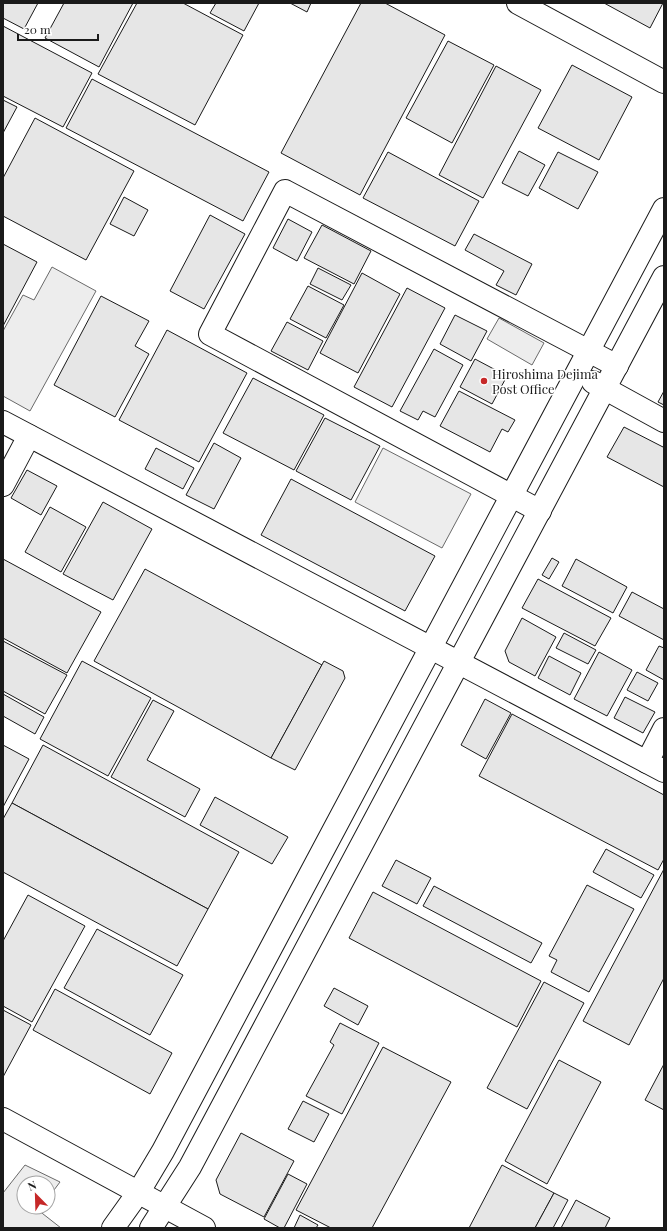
<svg xmlns="http://www.w3.org/2000/svg" width="667" height="1231" font-family="'Playfair Display',serif">
<rect width="100%" height="100%" fill="#fff"/>
<g fill="#ededed" stroke="#6a6a6a">
<path d="M 52,267 L 96,291 L 30,411 L 3,396 L 3,331 L 23,295 L 34,300 Z"/>
<path d="M 499,318 L 544,343 L 532,365 L 487,339 Z"/>
<path d="M 383,448 L 471,494 L 442,548 L 355,502 Z"/>
<path d="M 25,1165 L 60,1182 L 48,1198 L 48,1183 L 24,1183 L 24,1207 L 40,1207 L 38,1210 L 61,1228 L 3,1228 L 3,1193 Z"/>
</g>
<g fill="#e6e6e6" stroke="#1a1a1a">
<path d="M 3,3 L 38,3 L 24,29 L 3,18 Z"/>
<path d="M 64,3 L 133,3 L 99,67 L 45,38 Z"/>
<path d="M 137,3 L 183,3 L 243,35 L 195,125 L 98,74 Z"/>
<path d="M 216,3 L 259,3 L 244,31 L 210,13 Z"/>
<path d="M 290,3 L 311,3 L 307,12 Z"/>
<path d="M 361,3 L 385,3 L 445,35 L 360,195 L 281,153 Z"/>
<path d="M 604,3 L 663,3 L 650,28 Z"/>
<path d="M 3,26 L 92,73 L 63,127 L 3,96 Z"/>
<path d="M 448,41 L 494,65 L 452,143 L 406,118 Z"/>
<path d="M 572,65 L 632,97 L 599,160 L 538,128 Z"/>
<path d="M 496,66 L 541,90 L 483,198 L 439,175 Z"/>
<path d="M 92,79 L 269,172 L 243,221 L 66,128 Z"/>
<path d="M 3,100 L 17,107 L 3,133 Z"/>
<path d="M 35,118 L 134,171 L 86,260 L 3,216 L 3,178 Z"/>
<path d="M 519,151 L 545,165 L 528,196 L 502,183 Z"/>
<path d="M 388,152 L 479,201 L 455,246 L 363,198 Z"/>
<path d="M 558,152 L 598,172 L 578,209 L 539,188 Z"/>
<path d="M 124,197 L 148,210 L 134,236 L 110,224 Z"/>
<path d="M 210,215 L 245,234 L 204,309 L 170,291 Z"/>
<path d="M 288,219 L 312,232 L 297,261 L 273,248 Z"/>
<path d="M 322,225 L 371,251 L 354,284 L 304,258 Z"/>
<path d="M 474,234 L 532,264 L 516,295 L 496,285 L 504,271 L 465,250 Z"/>
<path d="M 3,244 L 37,262 L 3,326 Z"/>
<path d="M 318,268 L 351,285 L 342,300 L 310,284 Z"/>
<path d="M 362,273 L 400,294 L 358,373 L 320,353 Z"/>
<path d="M 308,286 L 344,305 L 326,338 L 290,319 Z"/>
<path d="M 407,288 L 445,308 L 392,407 L 354,387 Z"/>
<path d="M 101,296 L 149,321 L 135,346 L 149,354 L 115,417 L 54,385 Z"/>
<path d="M 455,315 L 487,331 L 471,361 L 440,344 Z"/>
<path d="M 287,322 L 323,341 L 308,370 L 271,351 Z"/>
<path d="M 167,330 L 247,373 L 199,462 L 119,420 Z"/>
<path d="M 434,349 L 463,365 L 435,417 L 423,411 L 418,420 L 400,411 Z"/>
<path d="M 475,359 L 507,376 L 492,404 L 460,387 Z"/>
<path d="M 253,378 L 324,415 L 294,470 L 223,433 Z"/>
<path d="M 459,391 L 515,420 L 508,432 L 502,429 L 490,452 L 440,426 Z"/>
<path d="M 664,391 L 664,405 L 658,402 Z"/>
<path d="M 325,418 L 380,446 L 351,500 L 296,471 Z"/>
<path d="M 624,427 L 663,447 L 664,445 L 664,487 L 607,457 Z"/>
<path d="M 214,443 L 241,458 L 214,509 L 186,495 Z"/>
<path d="M 156,448 L 194,468 L 183,489 L 145,469 Z"/>
<path d="M 27,470 L 57,486 L 41,515 L 11,498 Z"/>
<path d="M 291,479 L 435,556 L 405,611 L 261,535 Z"/>
<path d="M 103,502 L 152,529 L 113,600 L 63,574 Z"/>
<path d="M 50,507 L 86,527 L 61,572 L 25,552 Z"/>
<path d="M 552,558 L 559,562 L 549,579 L 542,575 Z"/>
<path d="M 3,559 L 101,612 L 67,673 L 3,638 Z"/>
<path d="M 576,559 L 627,587 L 613,613 L 562,586 Z"/>
<path d="M 145,569 L 322,665 L 271,758 L 94,661 Z"/>
<path d="M 538,579 L 611,618 L 595,646 L 522,608 Z"/>
<path d="M 632,592 L 664,609 L 664,640 L 619,616 Z"/>
<path d="M 522,618 L 556,637 L 535,676 L 509,662 L 505,651 Z"/>
<path d="M 564,633 L 596,650 L 588,664 L 556,648 Z"/>
<path d="M 3,641 L 67,675 L 45,714 L 3,691 Z"/>
<path d="M 659,646 L 664,648 L 664,680 L 646,670 Z"/>
<path d="M 599,652 L 632,670 L 607,716 L 574,699 Z"/>
<path d="M 549,656 L 581,673 L 570,695 L 538,678 Z"/>
<path d="M 82,661 L 151,698 L 108,776 L 40,739 Z"/>
<path d="M 324,661 L 343,671 L 345,678 L 295,770 L 271,758 Z"/>
<path d="M 637,672 L 658,683 L 648,701 L 627,690 Z"/>
<path d="M 3,694 L 44,717 L 35,734 L 3,716 Z"/>
<path d="M 625,697 L 655,712 L 643,733 L 614,718 Z"/>
<path d="M 485,699 L 511,713 L 486,759 L 461,745 Z"/>
<path d="M 153,700 L 174,711 L 147,760 L 200,789 L 185,817 L 111,777 Z"/>
<path d="M 512,714 L 664,795 L 664,859 L 658,870 L 479,776 Z"/>
<path d="M 3,745 L 29,759 L 3,807 Z"/>
<path d="M 43,745 L 239,852 L 208,909 L 12,803 Z"/>
<path d="M 215,797 L 288,837 L 272,864 L 200,825 Z"/>
<path d="M 12,803 L 208,909 L 177,966 L 3,872 L 3,819 Z"/>
<path d="M 606,849 L 654,875 L 641,898 L 593,872 Z"/>
<path d="M 396,860 L 431,878 L 417,904 L 382,886 Z"/>
<path d="M 664,869 L 664,978 L 629,1045 L 583,1021 Z"/>
<path d="M 587,885 L 634,909 L 589,992 L 551,972 L 557,960 L 549,956 Z"/>
<path d="M 434,886 L 542,943 L 531,963 L 423,906 Z"/>
<path d="M 373,892 L 541,981 L 517,1027 L 349,938 Z"/>
<path d="M 28,895 L 85,926 L 32,1022 L 3,1006 L 3,941 Z"/>
<path d="M 97,929 L 183,975 L 150,1035 L 64,988 Z"/>
<path d="M 544,982 L 584,1003 L 527,1109 L 487,1088 Z"/>
<path d="M 334,988 L 368,1006 L 358,1025 L 324,1006 Z"/>
<path d="M 55,989 L 172,1053 L 150,1094 L 33,1030 Z"/>
<path d="M 3,1010 L 31,1025 L 3,1077 Z"/>
<path d="M 340,1023 L 379,1043 L 342,1114 L 306,1096 L 334,1045 L 330,1042 Z"/>
<path d="M 383,1047 L 451,1082 L 372,1228 L 331,1228 L 296,1210 Z"/>
<path d="M 559,1060 L 601,1082 L 547,1184 L 505,1161 Z"/>
<path d="M 664,1064 L 664,1110 L 645,1100 Z"/>
<path d="M 303,1101 L 329,1114 L 314,1142 L 288,1129 Z"/>
<path d="M 241,1133 L 294,1161 L 264,1217 L 220,1194 L 216,1180 Z"/>
<path d="M 502,1165 L 554,1193 L 535,1228 L 469,1228 Z"/>
<path d="M 288,1174 L 307,1184 L 284,1228 L 280,1228 L 264,1219 Z"/>
<path d="M 554,1193 L 568,1200 L 553,1228 L 535,1228 Z"/>
<path d="M 576,1200 L 610,1218 L 605,1228 L 561,1228 Z"/>
<path d="M 300,1215 L 318,1225 L 316,1228 L 294,1228 Z"/>
</g>
<g fill="none" stroke-linecap="round" stroke-linejoin="round">
<g stroke="#1a1a1a" stroke-width="24">
<g id="minor">
<path d="M 518,3 L 664,82"/>
<path d="M 593,382 L 664,421"/>
<path d="M 3,422 L 664,771"/>
<path d="M 3,485 L 29,436"/>
<path d="M 540,511 L 210,334 L 285,191 L 617,366"/>
<path d="M 647,762 L 664,729"/>
<path d="M 3,1119 L 204,1228"/>
<path d="M 113,1228 L 138,1193 L 163,1151 L 664,209"/>
<path d="M 151,1228 L 190,1167 L 664,277"/>
</g>
</g>
<use href="#minor" stroke="#fff" stroke-width="22"/>
</g>
<circle fill="#c62828" stroke="#fff" stroke-width="1.5" cx="484" cy="381" r="4"/>
<g text-anchor="middle" stroke-width="3" stroke-linejoin="round" paint-order="stroke">
<g font-size="13" fill="#1a1a1a" stroke="#fff" text-anchor="start">
<text x="492" y="379">Hiroshima Dejima<tspan x="492" dy="15">Post Office</tspan></text>
</g>
</g>
<rect width="667" height="1231" fill="none" stroke="#1a1a1a" stroke-width="8"/>
<g transform="translate(36 1195) rotate(337)"><circle r="19" fill="#ffffff" stroke="#a3a3a3"/>
<path d="M0-3L7 15L0 10L-7 15Z" fill="#c62828"/>
<text y="-6" font-size="11" font-weight="bold" text-anchor="middle" fill="#1a1a1a">N</text>
</g>
<path d="M18 34v6h80v-6" fill="none" stroke="#1a1a1a" stroke-width="2"/>
<text x="24" y="34" font-size="12" fill="#1a1a1a" stroke="#ffffff" stroke-width="3" paint-order="stroke">20 m</text>
</svg>
